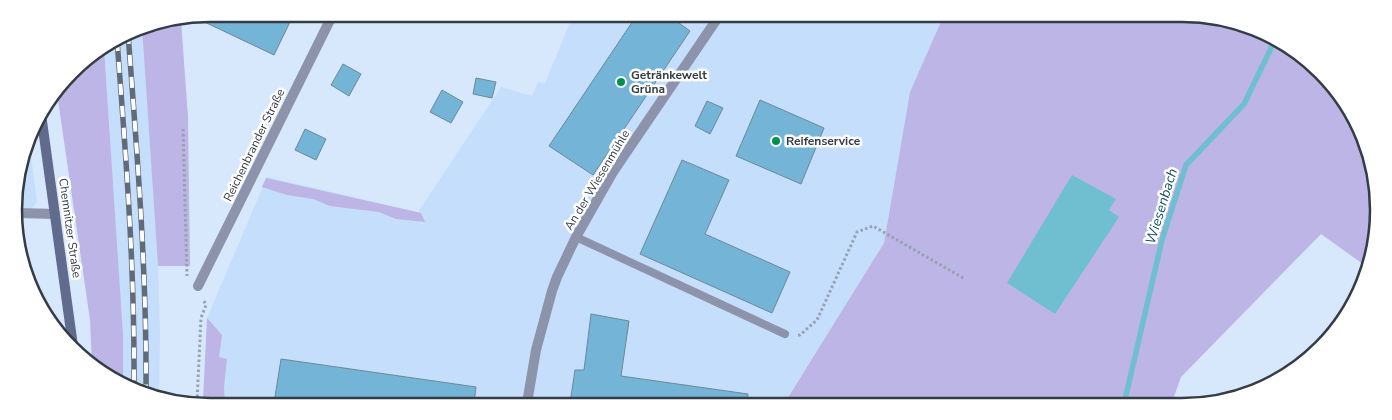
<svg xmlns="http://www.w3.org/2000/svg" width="1392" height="420" font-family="'Nunito Sans',sans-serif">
<rect width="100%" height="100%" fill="#d8e8fc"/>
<g fill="#c4defb">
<path d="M 573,15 L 943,17 L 910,92 L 884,243 L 784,404 L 203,402 L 207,318 L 267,177 L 418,212 L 501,87 L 532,96 L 538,82 L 545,83 Z"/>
<path d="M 142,27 L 158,266 L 160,333 L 159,397 L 123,382 L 123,334 L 104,48 L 135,29 Z"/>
<path d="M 29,140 L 37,202 L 31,209 L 17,208 L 15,185 Z"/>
</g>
<g fill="#bcb5e5">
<path d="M 943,17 L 1221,18 L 1291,47 L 1345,101 L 1375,172 L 1374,249 L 1367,267 L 1321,234 L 1181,377 L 1171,405 L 784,404 L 884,243 L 910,92 Z"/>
<path d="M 181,20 L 188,117 L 190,266 L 158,266 L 142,27 Z"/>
<path d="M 104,48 L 123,334 L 123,382 L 101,373 L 92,364 L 90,320 L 57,93 L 80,63 Z"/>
<path d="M 266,178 L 421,213 L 425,222 L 396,219 L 379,212 L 330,206 L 313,199 L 287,195 L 262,187 Z"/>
<path d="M 207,318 L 222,335 L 219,357 L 227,359 L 224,387 L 225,403 L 203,402 Z"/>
</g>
<path fill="#6fbfd0" d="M 1072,175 L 1116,199 L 1109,210 L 1119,217 L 1055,314 L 1007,283 Z"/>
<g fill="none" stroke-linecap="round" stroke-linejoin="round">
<path stroke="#6fbfd0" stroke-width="5.5" d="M 1124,404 L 1162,240 L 1186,165 L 1244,104 L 1275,40"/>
</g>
<g fill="#74b4d6" stroke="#6d8898">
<path d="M 210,14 L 235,14 L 252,22 L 256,14 L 277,14 L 291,20 L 274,55 L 194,17 Z"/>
<path d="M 637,15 L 668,15 L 690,31 L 593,175 L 549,146 Z"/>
<path d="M 343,64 L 361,74 L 349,96 L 331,85 Z"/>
<path d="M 476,78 L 496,82 L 492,98 L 473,94 Z"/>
<path d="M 442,90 L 463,102 L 451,123 L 430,112 Z"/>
<path d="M 760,100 L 824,128 L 801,184 L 736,156 Z"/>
<path d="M 707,101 L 723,108 L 710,134 L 695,126 Z"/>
<path d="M 305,129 L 326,139 L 316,160 L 295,150 Z"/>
<path d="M 682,160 L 729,180 L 705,234 L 790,272 L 772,313 L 640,254 Z"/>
<path d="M 591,314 L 629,321 L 621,376 L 748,394 L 747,404 L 570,403 L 575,370 L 584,370 Z"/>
<path d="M 281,359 L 476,387 L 474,403 L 274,403 Z"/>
</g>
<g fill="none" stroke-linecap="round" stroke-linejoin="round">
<g stroke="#96a2b2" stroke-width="3" stroke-dasharray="2.5 2.5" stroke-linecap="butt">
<path d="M 183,129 L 187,276"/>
<path d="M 798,335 L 800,335 L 817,320 L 857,232 L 873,226 L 965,279"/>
<path d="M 197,402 L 201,318 L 206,305 L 203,299"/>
</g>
<path stroke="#8c93ab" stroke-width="8" d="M 576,237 L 785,334"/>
<g stroke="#8c93ab" stroke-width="10">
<path d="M 17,213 L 55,214"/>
<path d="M 198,286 L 333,14"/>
<path d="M 527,403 L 536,350 L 552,291 L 557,277 L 576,237 L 613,172 L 719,16"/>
</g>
<path stroke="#616b8e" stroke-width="10" d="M 41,114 L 73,346"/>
<g stroke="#616b77" stroke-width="5.5">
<g id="rail">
<path d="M 128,33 C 137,152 147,272 146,392"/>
<path d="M 117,40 C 126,156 135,271 134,387"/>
</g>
</g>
<use href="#rail" stroke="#fff" stroke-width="4" stroke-dasharray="11" stroke-linecap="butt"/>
</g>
<g fill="#039150" stroke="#fff" stroke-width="2">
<circle cx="621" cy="82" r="5"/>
<circle cx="776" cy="141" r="5"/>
</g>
<g text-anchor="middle" stroke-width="5" stroke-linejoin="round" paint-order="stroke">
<g font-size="12" font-weight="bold" fill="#343c45" stroke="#fff" text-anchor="start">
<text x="631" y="79">Getränkewelt<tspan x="631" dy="14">Grüna</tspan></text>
<text x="786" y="145">Reifenservice</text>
</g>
<g font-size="12" fill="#343c45" stroke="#fff">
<text transform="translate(254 145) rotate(-64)" y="4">Reichenbrander Straße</text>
<text transform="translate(597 180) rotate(-59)" y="4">An der Wiesenmühle</text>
<text transform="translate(70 228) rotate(82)" y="4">Chemnitzer Straße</text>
</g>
<g font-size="14" font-style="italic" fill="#115662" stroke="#fff">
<text transform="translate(1161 206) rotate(-73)" y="5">Wiesenbach</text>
</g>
</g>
<path d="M0 0H1392V420H0ZM210 22H1182A188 188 0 0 1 1370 210V210A188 188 0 0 1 1182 398H210A188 188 0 0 1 22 210V210A188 188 0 0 1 210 22Z" fill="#fff" fill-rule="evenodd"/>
<path fill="none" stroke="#343c45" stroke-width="2.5" d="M210 22H1182A188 188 0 0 1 1370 210V210A188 188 0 0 1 1182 398H210A188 188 0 0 1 22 210V210A188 188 0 0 1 210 22Z"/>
</svg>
